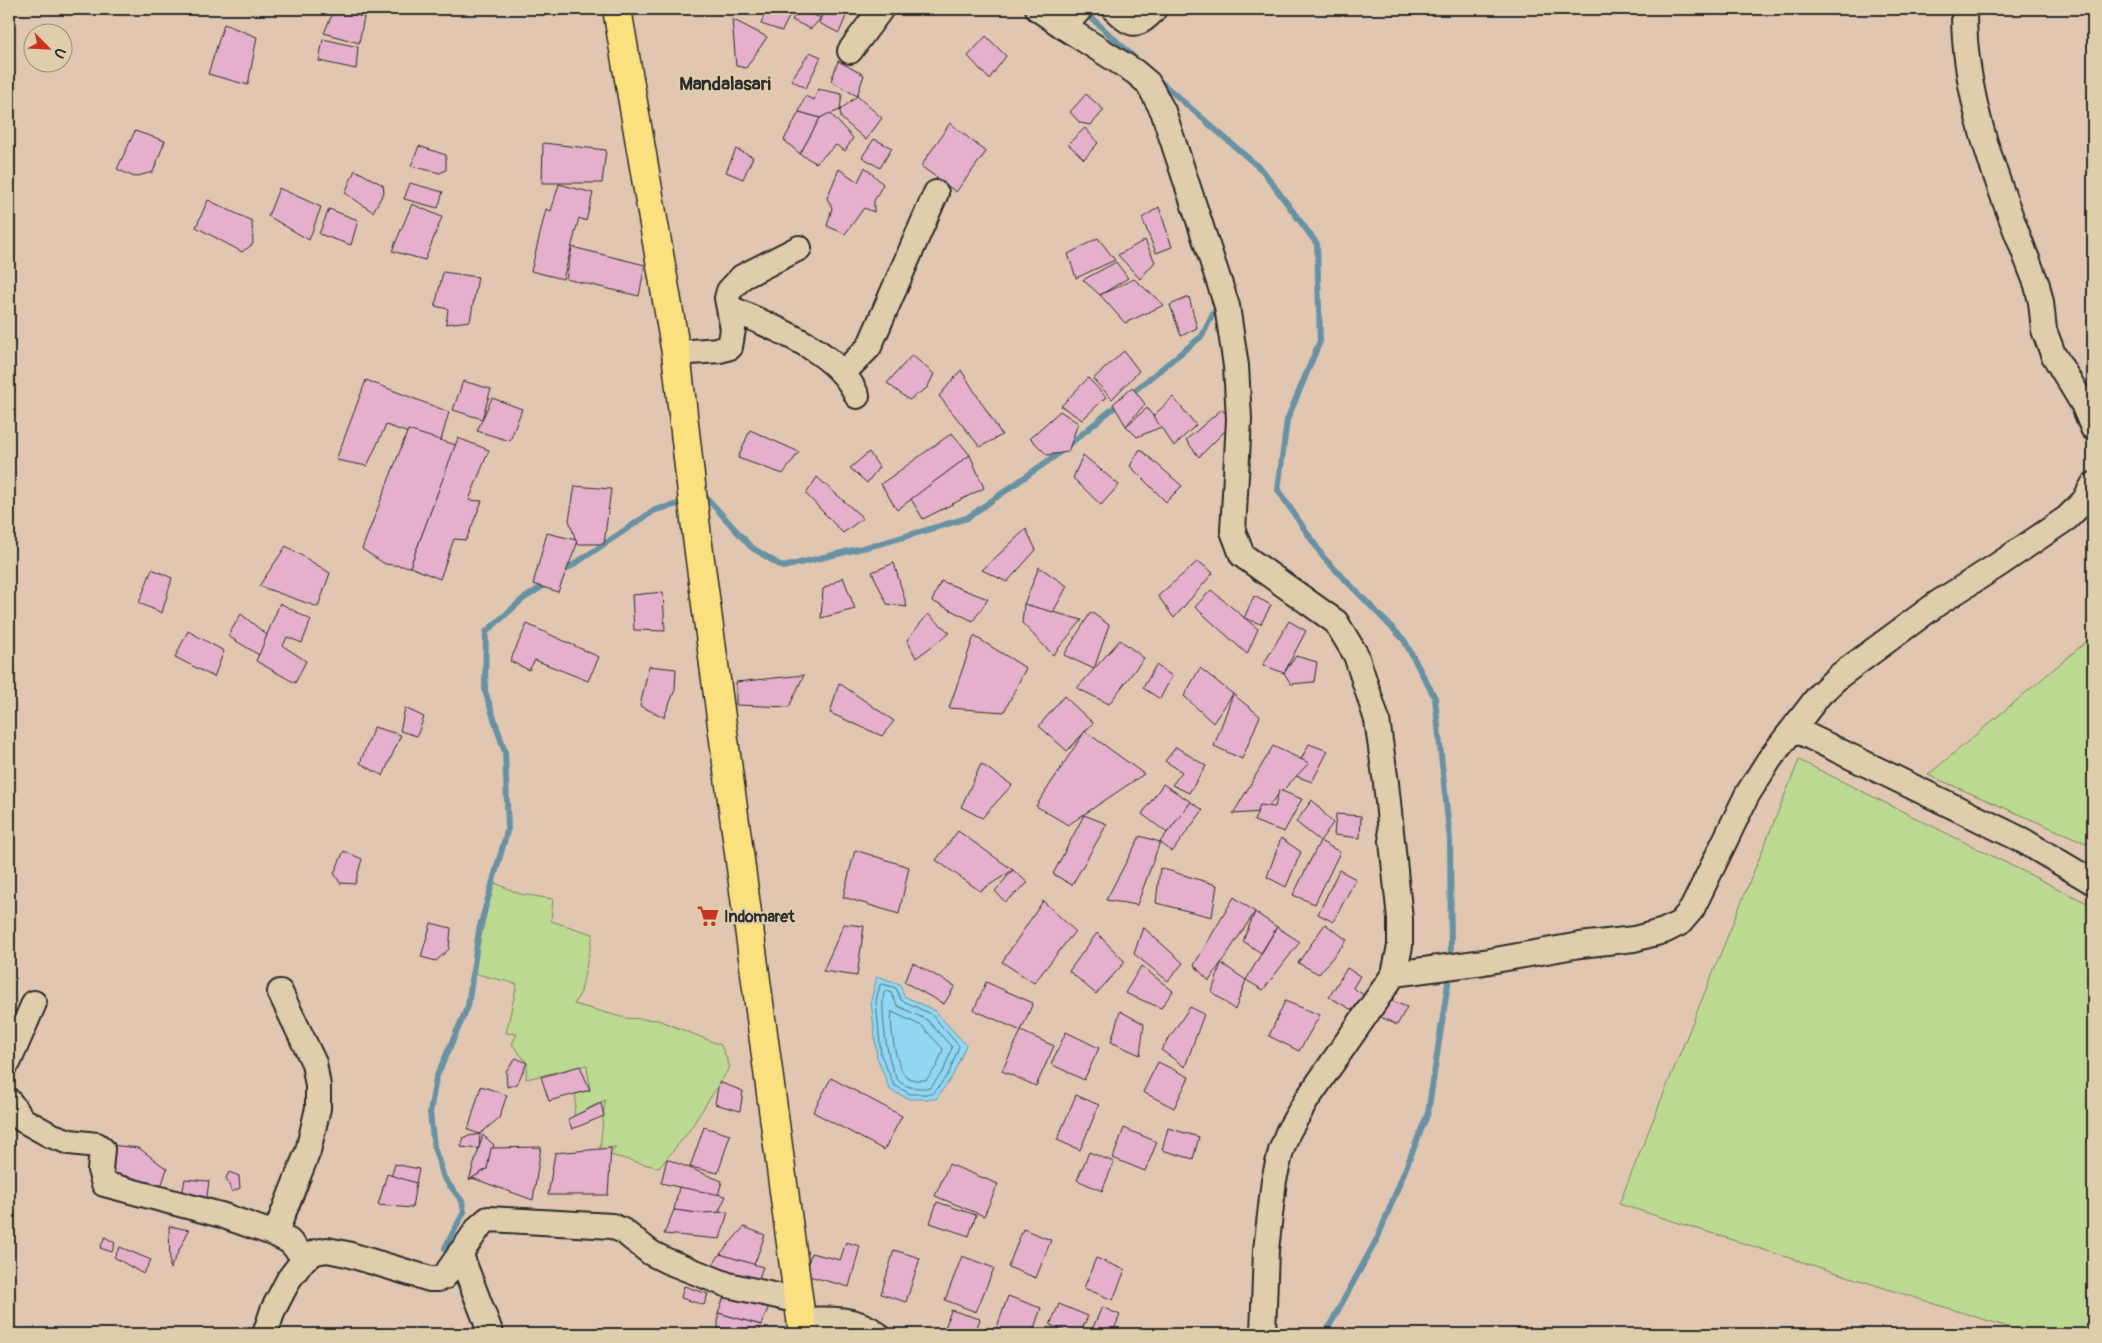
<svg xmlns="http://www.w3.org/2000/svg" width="2102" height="1343" font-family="Pangolin,sans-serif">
<rect width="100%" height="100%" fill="#e1c7b2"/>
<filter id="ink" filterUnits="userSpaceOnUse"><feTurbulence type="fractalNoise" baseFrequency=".02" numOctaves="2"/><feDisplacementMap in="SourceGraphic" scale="10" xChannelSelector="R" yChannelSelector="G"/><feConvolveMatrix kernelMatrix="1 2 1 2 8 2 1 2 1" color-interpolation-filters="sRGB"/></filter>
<g filter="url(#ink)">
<g fill="#bcd991" stroke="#74825e">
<path d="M 2093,636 L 2093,846 L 1928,775 Z"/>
<path d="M 1799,760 L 2093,906 L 2093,1334 L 2030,1334 L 1619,1204 Z"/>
<path d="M 493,882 L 520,894 L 553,899 L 551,921 L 593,934 L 581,992 L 574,1004 L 625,1018 L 658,1020 L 721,1045 L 730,1067 L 687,1134 L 659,1168 L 610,1155 L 616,1147 L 600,1149 L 605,1100 L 574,1116 L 576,1094 L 590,1090 L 587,1065 L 526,1079 L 527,1063 L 512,1044 L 517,1034 L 506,1033 L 517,984 L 473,973 Z"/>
</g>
<path fill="#91d7f3" stroke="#6892a3" d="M 877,976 L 900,984 L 904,996 L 934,1010 L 966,1045 L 953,1075 L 936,1099 L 909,1099 L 890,1090 L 877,1057 L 871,1001 Z"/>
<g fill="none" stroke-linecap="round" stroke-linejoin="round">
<g stroke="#54707b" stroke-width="1">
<path d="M 883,984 L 896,988 L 901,1000 L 931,1014 L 959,1046 L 949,1073 L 933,1094 L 910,1094 L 894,1085 L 881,1055 L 876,1001 L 880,985 Z"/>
<path d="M 887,991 L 891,993 L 898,1006 L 927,1020 L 952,1047 L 944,1070 L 930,1088 C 920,1088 909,1089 900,1082 C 887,1072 880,1008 884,993 Z"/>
<path d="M 892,1012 L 922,1026 L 943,1049 L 937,1066 L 926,1080 C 920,1080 913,1081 907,1077 C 896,1070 889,1024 892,1012 Z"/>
</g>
<g stroke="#6892a3" stroke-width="6">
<path d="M 1084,11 L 1139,62"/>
<path d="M 1156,78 L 1263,171 L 1317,244 L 1320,341 L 1287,420 L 1278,490 L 1324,558 L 1404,640 L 1435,698 L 1450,840 L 1451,964 L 1428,1113 L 1378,1237 L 1325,1334"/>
<path d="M 1129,395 L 1202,336 L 1218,304 L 1218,302"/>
<path d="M 700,499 L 706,497 L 751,547 L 783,567 L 883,543 L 967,518 L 1055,456 L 1121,402"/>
<path d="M 561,573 L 655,510 L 686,502"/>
<path d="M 449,1259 L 445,1248 L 464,1212 L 462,1201 L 444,1178 L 434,1147 L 430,1113 L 436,1078 L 468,1006 L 479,930 L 508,828 L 505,752 L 485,691 L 486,632 L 523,599 L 549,582"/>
<path d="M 454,1273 L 468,1305"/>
</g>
</g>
<g fill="#e4b0cc" stroke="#2b2b2b">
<path d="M 331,9 L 369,9 L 367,13 Z"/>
<path d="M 766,9 L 793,9 L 782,31 L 761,24 Z"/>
<path d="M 798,9 L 821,18 L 811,29 L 792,20 Z"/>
<path d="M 824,9 L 849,9 L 839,33 L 819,23 Z"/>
<path d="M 334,10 L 364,17 L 359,43 L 324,33 Z"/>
<path d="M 732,19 L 767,37 L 746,68 L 736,66 Z"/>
<path d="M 224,24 L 257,37 L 248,85 L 208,74 Z"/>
<path d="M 986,36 L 1006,56 L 989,79 L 968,56 Z"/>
<path d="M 323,39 L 358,47 L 356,69 L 319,61 Z"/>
<path d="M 810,52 L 821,57 L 806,88 L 791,80 Z"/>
<path d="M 838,61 L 864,75 L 857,96 L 831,81 Z"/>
<path d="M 818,89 L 842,94 L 840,110 L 820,118 L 799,112 L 805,96 L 814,100 Z"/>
<path d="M 1086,94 L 1104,110 L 1091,125 L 1080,123 L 1070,112 Z"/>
<path d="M 857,96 L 882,118 L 866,140 L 841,118 L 840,110 Z"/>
<path d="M 799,112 L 820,118 L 800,154 L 784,140 Z"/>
<path d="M 830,113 L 853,138 L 845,151 L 836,145 L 816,163 L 800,154 L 820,118 Z"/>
<path d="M 950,123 L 986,152 L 956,192 L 921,166 Z"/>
<path d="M 1085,128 L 1098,143 L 1084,159 L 1068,144 Z"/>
<path d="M 135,131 L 165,141 L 153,172 L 134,177 L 117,169 Z"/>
<path d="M 874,139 L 892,148 L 880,168 L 862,157 Z"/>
<path d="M 543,143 L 606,150 L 602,183 L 542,183 Z"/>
<path d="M 419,146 L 446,155 L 446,170 L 440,173 L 411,166 Z"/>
<path d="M 736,149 L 753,157 L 743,179 L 726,172 Z"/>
<path d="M 865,167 L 883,184 L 874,201 L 874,212 L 864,208 L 845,234 L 827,226 L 832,208 L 827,198 L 839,169 L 858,182 Z"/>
<path d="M 355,170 L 383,185 L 384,192 L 373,212 L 345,193 Z"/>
<path d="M 410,183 L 443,192 L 438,208 L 404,199 Z"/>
<path d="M 559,184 L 593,193 L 586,221 L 579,218 L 563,279 L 531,271 L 546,209 L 551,211 Z"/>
<path d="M 279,188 L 321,207 L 309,240 L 268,216 Z"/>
<path d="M 208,200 L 252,221 L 253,244 L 242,252 L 196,227 Z"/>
<path d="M 412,204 L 442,217 L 425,260 L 392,251 Z"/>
<path d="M 1159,207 L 1172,247 L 1156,253 L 1142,218 Z"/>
<path d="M 329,209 L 358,220 L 351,245 L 319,234 Z"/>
<path d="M 1098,238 L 1115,260 L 1076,278 L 1068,254 Z"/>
<path d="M 1145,240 L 1155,262 L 1140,279 L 1118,255 Z"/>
<path d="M 572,247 L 645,265 L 639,296 L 566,279 Z"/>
<path d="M 1116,262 L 1128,278 L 1100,295 L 1083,280 Z"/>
<path d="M 443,272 L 478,277 L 470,321 L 446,324 L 448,309 L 435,306 Z"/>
<path d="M 1134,279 L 1164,305 L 1125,323 L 1100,295 Z"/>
<path d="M 1189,297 L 1197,328 L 1181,336 L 1170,305 Z"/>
<path d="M 1124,351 L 1139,371 L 1112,399 L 1093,379 Z"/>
<path d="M 912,355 L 934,374 L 927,388 L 909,400 L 887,383 Z"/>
<path d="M 961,370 L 1002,435 L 980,447 L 939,396 Z"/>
<path d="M 1088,378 L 1106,397 L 1082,420 L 1061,406 Z"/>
<path d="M 366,380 L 449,412 L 440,444 L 386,425 L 367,466 L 336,460 Z"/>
<path d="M 463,381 L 491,389 L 482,419 L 453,410 Z"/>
<path d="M 1132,387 L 1145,404 L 1126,426 L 1113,404 Z"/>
<path d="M 1173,397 L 1196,425 L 1174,446 L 1153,416 Z"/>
<path d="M 492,398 L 522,409 L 510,441 L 477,431 Z"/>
<path d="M 1147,408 L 1161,427 L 1137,437 L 1126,426 Z"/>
<path d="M 1222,409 L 1233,423 L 1199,457 L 1186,440 Z"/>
<path d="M 1060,411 L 1078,423 L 1068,452 L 1047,455 L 1030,438 Z"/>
<path d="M 408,430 L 456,445 L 410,567 L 385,564 L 362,549 Z"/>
<path d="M 750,430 L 799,452 L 783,474 L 738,458 Z"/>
<path d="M 952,433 L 970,455 L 897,510 L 881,484 Z"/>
<path d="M 458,438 L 489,450 L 469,500 L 482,501 L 466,540 L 454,539 L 440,579 L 410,567 Z"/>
<path d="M 1140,449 L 1182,486 L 1166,502 L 1130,466 Z"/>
<path d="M 869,452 L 879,467 L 867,483 L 850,468 Z"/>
<path d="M 970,455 L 984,488 L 923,519 L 911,499 Z"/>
<path d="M 1083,455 L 1119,485 L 1101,505 L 1073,478 Z"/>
<path d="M 817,477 L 863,518 L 843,533 L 806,494 Z"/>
<path d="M 575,486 L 611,489 L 604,544 L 577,544 L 569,520 Z"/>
<path d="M 1026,529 L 1036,550 L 1007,582 L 982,570 Z"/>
<path d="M 547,533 L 576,540 L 577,544 L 558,592 L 533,584 Z"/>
<path d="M 286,546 L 330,573 L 318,607 L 259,586 Z"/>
<path d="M 1198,561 L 1213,573 L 1174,618 L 1158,596 Z"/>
<path d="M 894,563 L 907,607 L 887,604 L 872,572 Z"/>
<path d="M 1039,567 L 1067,586 L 1051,616 L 1024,604 Z"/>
<path d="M 152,569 L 172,578 L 162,613 L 139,603 Z"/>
<path d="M 843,577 L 855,609 L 821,618 L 823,589 Z"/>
<path d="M 941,581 L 988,599 L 973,621 L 932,601 Z"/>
<path d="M 1211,590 L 1258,629 L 1247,654 L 1195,607 Z"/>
<path d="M 663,592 L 665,631 L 634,630 L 632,595 Z"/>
<path d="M 1254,596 L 1271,605 L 1261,624 L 1244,618 Z"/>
<path d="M 280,603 L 311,620 L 302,643 L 287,637 L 283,646 L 306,661 L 295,683 L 256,661 Z"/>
<path d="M 1024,604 L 1082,620 L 1053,655 L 1022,623 Z"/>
<path d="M 1091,612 L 1109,625 L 1094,669 L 1064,655 Z"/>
<path d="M 241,614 L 267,635 L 259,655 L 228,636 Z"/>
<path d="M 928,614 L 950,633 L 916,658 L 907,640 Z"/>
<path d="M 1289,621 L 1306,631 L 1284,673 L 1263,665 Z"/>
<path d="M 527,624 L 599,657 L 588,681 L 535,660 L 529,670 L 510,661 Z"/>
<path d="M 188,631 L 224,651 L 214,677 L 175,657 Z"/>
<path d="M 974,636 L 1026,668 L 1004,712 L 949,708 Z"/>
<path d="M 1120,640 L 1144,658 L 1109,704 L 1077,688 Z"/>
<path d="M 1296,656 L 1317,662 L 1314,682 L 1291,684 L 1284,673 Z"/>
<path d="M 1156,665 L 1172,676 L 1160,699 L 1143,688 Z"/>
<path d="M 649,666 L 676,669 L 675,690 L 664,717 L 640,706 Z"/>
<path d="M 1200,668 L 1233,694 L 1213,723 L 1184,696 Z"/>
<path d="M 804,675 L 789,707 L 736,705 L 736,682 Z"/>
<path d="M 839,683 L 894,721 L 882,736 L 830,713 Z"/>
<path d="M 1233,694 L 1260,716 L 1242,759 L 1214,746 Z"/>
<path d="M 1064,696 L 1093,723 L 1067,751 L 1039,726 Z"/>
<path d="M 405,708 L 424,717 L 417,736 L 400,731 Z"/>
<path d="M 374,727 L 401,735 L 383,776 L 360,763 Z"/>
<path d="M 1085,731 L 1144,774 L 1068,825 L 1036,806 Z"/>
<path d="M 1309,744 L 1328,751 L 1312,782 L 1293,775 Z"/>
<path d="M 1273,746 L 1309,763 L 1262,812 L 1233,814 Z"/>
<path d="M 1176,747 L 1206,766 L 1189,793 L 1172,785 L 1182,772 L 1165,761 Z"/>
<path d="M 981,764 L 1012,785 L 982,818 L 961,807 Z"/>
<path d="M 1163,784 L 1191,802 L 1167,833 L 1142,814 Z"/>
<path d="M 1279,790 L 1302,799 L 1284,832 L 1254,821 L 1260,805 L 1275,807 Z"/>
<path d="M 1312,800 L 1333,823 L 1320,841 L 1296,822 Z"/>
<path d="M 1191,802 L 1203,810 L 1172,852 L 1160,842 Z"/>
<path d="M 1336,814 L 1361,816 L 1360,838 L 1334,835 Z"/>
<path d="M 1084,815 L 1107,824 L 1072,885 L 1053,874 Z"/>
<path d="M 958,831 L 1013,870 L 980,891 L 936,860 Z"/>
<path d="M 1140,836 L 1160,842 L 1137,905 L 1106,900 Z"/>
<path d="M 1281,838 L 1301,852 L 1286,887 L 1267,877 Z"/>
<path d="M 1320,841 L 1340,852 L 1315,904 L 1293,895 Z"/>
<path d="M 855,850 L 909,867 L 899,914 L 843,897 Z"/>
<path d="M 344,851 L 362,859 L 355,884 L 340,883 L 334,873 Z"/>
<path d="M 1160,868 L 1217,885 L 1212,917 L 1156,903 Z"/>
<path d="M 1013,870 L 1028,883 L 1005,902 L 995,891 Z"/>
<path d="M 1339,870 L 1356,879 L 1333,922 L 1318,914 Z"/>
<path d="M 1234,897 L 1255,912 L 1209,981 L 1194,965 Z"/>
<path d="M 1043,901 L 1075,931 L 1034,983 L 1002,962 Z"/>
<path d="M 1255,912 L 1277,927 L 1261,953 L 1243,941 Z"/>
<path d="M 431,923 L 451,928 L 449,949 L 436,961 L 421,957 Z"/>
<path d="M 844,924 L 864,926 L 857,976 L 823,971 Z"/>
<path d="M 1325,924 L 1347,940 L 1319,974 L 1298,963 Z"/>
<path d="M 1143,927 L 1183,963 L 1168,981 L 1134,954 Z"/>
<path d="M 1277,927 L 1300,942 L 1263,990 L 1246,980 Z"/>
<path d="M 1097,933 L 1125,962 L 1096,994 L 1069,971 Z"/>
<path d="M 913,963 L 955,986 L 944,1004 L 904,982 Z"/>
<path d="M 1221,963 L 1246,980 L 1235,1010 L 1212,992 Z"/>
<path d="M 1141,966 L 1173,991 L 1161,1008 L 1125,993 Z"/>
<path d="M 1347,968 L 1360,976 L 1353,988 L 1364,995 L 1352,1010 L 1329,997 Z"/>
<path d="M 986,982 L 1033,1003 L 1021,1031 L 974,1010 Z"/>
<path d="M 1371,993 L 1407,1007 L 1397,1025 L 1363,1008 Z"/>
<path d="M 1285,1001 L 1320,1015 L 1299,1051 L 1269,1036 Z"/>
<path d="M 1190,1007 L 1204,1014 L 1185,1067 L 1161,1050 Z"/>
<path d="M 1120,1011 L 1144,1024 L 1140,1055 L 1111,1042 Z"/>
<path d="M 1021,1031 L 1054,1046 L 1036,1086 L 1002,1071 Z"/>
<path d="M 1066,1032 L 1099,1048 L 1084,1080 L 1051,1064 Z"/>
<path d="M 516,1058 L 527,1063 L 517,1084 L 507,1087 L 506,1071 Z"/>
<path d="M 1158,1062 L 1189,1077 L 1174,1108 L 1143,1092 Z"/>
<path d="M 580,1066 L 590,1090 L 549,1101 L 541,1077 Z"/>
<path d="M 831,1078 L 902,1116 L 884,1150 L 813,1112 Z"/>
<path d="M 719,1082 L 743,1091 L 740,1111 L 715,1104 Z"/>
<path d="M 481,1086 L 507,1095 L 499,1118 L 480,1134 L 468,1130 Z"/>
<path d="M 1076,1095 L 1099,1105 L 1080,1150 L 1057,1140 Z"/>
<path d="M 601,1103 L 604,1116 L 572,1129 L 568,1119 Z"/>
<path d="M 704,1127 L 730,1135 L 718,1173 L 690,1167 Z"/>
<path d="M 1124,1128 L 1157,1142 L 1145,1171 L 1113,1158 Z"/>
<path d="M 1168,1128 L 1199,1137 L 1193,1159 L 1162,1150 Z"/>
<path d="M 480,1134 L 479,1149 L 461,1147 L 464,1137 Z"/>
<path d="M 483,1135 L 494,1145 L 487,1169 L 469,1180 Z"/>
<path d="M 110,1145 L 139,1148 L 167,1169 L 159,1193 L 109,1179 Z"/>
<path d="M 541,1147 L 533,1200 L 472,1178 L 487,1169 L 491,1148 Z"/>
<path d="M 611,1148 L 608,1195 L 548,1195 L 555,1153 Z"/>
<path d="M 1089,1152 L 1114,1162 L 1102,1191 L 1077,1180 Z"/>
<path d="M 667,1159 L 722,1181 L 718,1196 L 661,1183 Z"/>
<path d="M 395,1164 L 419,1169 L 416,1183 L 391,1177 Z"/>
<path d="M 949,1164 L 998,1184 L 984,1216 L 935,1196 Z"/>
<path d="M 229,1172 L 239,1176 L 240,1188 L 232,1192 L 226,1178 Z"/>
<path d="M 387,1174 L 416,1183 L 412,1208 L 378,1205 Z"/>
<path d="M 185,1179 L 209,1181 L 206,1204 L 181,1200 Z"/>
<path d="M 679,1187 L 726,1196 L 717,1216 L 674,1210 Z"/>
<path d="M 937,1202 L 976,1215 L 969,1236 L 930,1223 Z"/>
<path d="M 674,1210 L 698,1213 L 728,1212 L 720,1239 L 664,1234 Z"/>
<path d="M 169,1226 L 189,1230 L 170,1269 Z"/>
<path d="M 744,1227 L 765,1235 L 754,1265 L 720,1254 Z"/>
<path d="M 1023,1229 L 1051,1240 L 1036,1278 L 1008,1267 Z"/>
<path d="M 105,1237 L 115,1243 L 112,1252 L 100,1248 Z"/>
<path d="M 846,1242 L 860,1246 L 849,1287 L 805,1275 L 811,1253 L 840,1260 Z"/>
<path d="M 120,1247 L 151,1260 L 143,1274 L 114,1257 Z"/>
<path d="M 894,1250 L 920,1258 L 906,1302 L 881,1294 Z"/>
<path d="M 720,1254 L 763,1267 L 757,1283 L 711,1268 Z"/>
<path d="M 962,1256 L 994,1268 L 976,1312 L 945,1300 Z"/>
<path d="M 1096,1258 L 1125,1270 L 1113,1300 L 1084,1288 Z"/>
<path d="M 684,1286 L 708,1294 L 704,1305 L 681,1298 Z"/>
<path d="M 728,1286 L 772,1299 L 761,1325 L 718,1313 Z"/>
<path d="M 1008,1296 L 1041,1308 L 1032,1334 L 1007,1334 L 996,1330 Z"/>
<path d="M 1059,1304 L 1088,1316 L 1080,1334 L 1073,1334 L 1050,1325 Z"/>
<path d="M 1102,1307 L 1120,1315 L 1112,1334 L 1090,1334 Z"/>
<path d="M 951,1310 L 980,1319 L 975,1334 L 943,1334 Z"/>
<path d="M 718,1313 L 761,1325 L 759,1334 L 738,1334 L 718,1328 Z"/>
<path d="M 9,1324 L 16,1329 L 13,1334 L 9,1334 Z"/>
<path d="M 718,1328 L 738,1334 L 716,1334 Z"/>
<path d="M 989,1328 L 996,1330 L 1007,1334 L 986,1334 Z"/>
</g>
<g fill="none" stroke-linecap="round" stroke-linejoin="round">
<g stroke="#2b2b2b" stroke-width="28">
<g id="minor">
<path d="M 1038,9 L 1064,27 L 1135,72 L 1148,83 L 1163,111 L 1227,306 L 1236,366 L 1239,419 L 1233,531 L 1242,555 L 1336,622 L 1356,655 L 1377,720 L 1386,783 L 1400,919 L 1400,946 L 1394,974"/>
<path d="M 1114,9 C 1131,25 1135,29 1153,11"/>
<path d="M 1964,9 C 1963,106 2003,196 2037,285 L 2041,302 L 2044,330 L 2053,354 L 2083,404 L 2093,428"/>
<path d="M 1064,27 L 1080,9"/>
<path d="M 850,51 L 881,9"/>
<path d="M 730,308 C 773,328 838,350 857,396"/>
<path d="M 676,353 L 720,350 L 730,347 L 733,329 L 727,298 L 729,291 L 742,277 L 799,248"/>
<path d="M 843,373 L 869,347 L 936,193"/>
<path d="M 1794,729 L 2022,840 L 2093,882"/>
<path d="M 9,1061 L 34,1003"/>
<path d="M 9,1101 L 23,1120 L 50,1135 L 70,1142 L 97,1145 L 102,1149 L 100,1170 L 104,1184 L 221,1215 L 275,1234 L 289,1241 L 305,1258"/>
<path d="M 275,1234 L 308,1151 L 318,1108 L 318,1086 L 314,1063 L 280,992"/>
<path d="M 460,1253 L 491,1334"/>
<path d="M 801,1320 C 828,1319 855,1317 877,1334"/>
<path d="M 265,1334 L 273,1310 L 289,1279 L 305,1258 L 316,1252 L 327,1250 L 347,1254 L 430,1279 L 438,1279 L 444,1277 L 479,1227 L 488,1219 L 612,1226 L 623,1231 L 651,1253 L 667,1261 L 728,1285 L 800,1301"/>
<path d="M 1263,1334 L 1266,1250 L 1274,1180 L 1281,1151 L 1288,1132 L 1306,1101 L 1394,974 L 1484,962 L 1580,945 L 1634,939 L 1664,931 L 1680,923 L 1692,909 L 1747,795 L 1769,760 L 1820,694 L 1839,676 L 1938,603 L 1998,565 L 2067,518 L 2084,501 L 2093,485"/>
</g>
</g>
<g stroke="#2b2b2b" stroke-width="31">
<path id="major" d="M 617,9 L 676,353 L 697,537 L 803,1334"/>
</g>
<use href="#minor" stroke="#e0cdab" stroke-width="24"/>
<use href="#major" stroke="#fbe080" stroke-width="28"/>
</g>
</g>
<defs>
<g id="supermarket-bare" transform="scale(1.725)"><path d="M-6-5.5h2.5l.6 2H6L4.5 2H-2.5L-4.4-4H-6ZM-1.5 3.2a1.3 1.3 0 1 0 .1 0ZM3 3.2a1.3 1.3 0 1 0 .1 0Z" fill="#c8321e" stroke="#e0cdab" stroke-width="2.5" paint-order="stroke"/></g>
</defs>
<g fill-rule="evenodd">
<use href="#supermarket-bare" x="708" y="916"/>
</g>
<g text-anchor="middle" stroke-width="4.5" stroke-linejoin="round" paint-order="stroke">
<g font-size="16" font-weight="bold" fill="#2b2b2b" stroke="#e0cdab" text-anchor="start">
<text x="724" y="922">Indomaret</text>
</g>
<g font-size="19" font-weight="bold" fill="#2b2b2b" stroke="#e0cdab">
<text x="725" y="90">Mandalasari</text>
</g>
</g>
<rect width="2102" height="1343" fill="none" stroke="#e0cdab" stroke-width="30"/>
<rect x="15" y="15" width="2072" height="1313" fill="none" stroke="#2b2b2b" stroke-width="2" filter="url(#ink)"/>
<g transform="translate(48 48) rotate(114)"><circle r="24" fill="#e0cdab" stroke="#988c78"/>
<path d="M0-4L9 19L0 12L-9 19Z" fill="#c8321e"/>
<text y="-8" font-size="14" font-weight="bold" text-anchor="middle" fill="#2b2b2b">U</text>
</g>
</svg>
